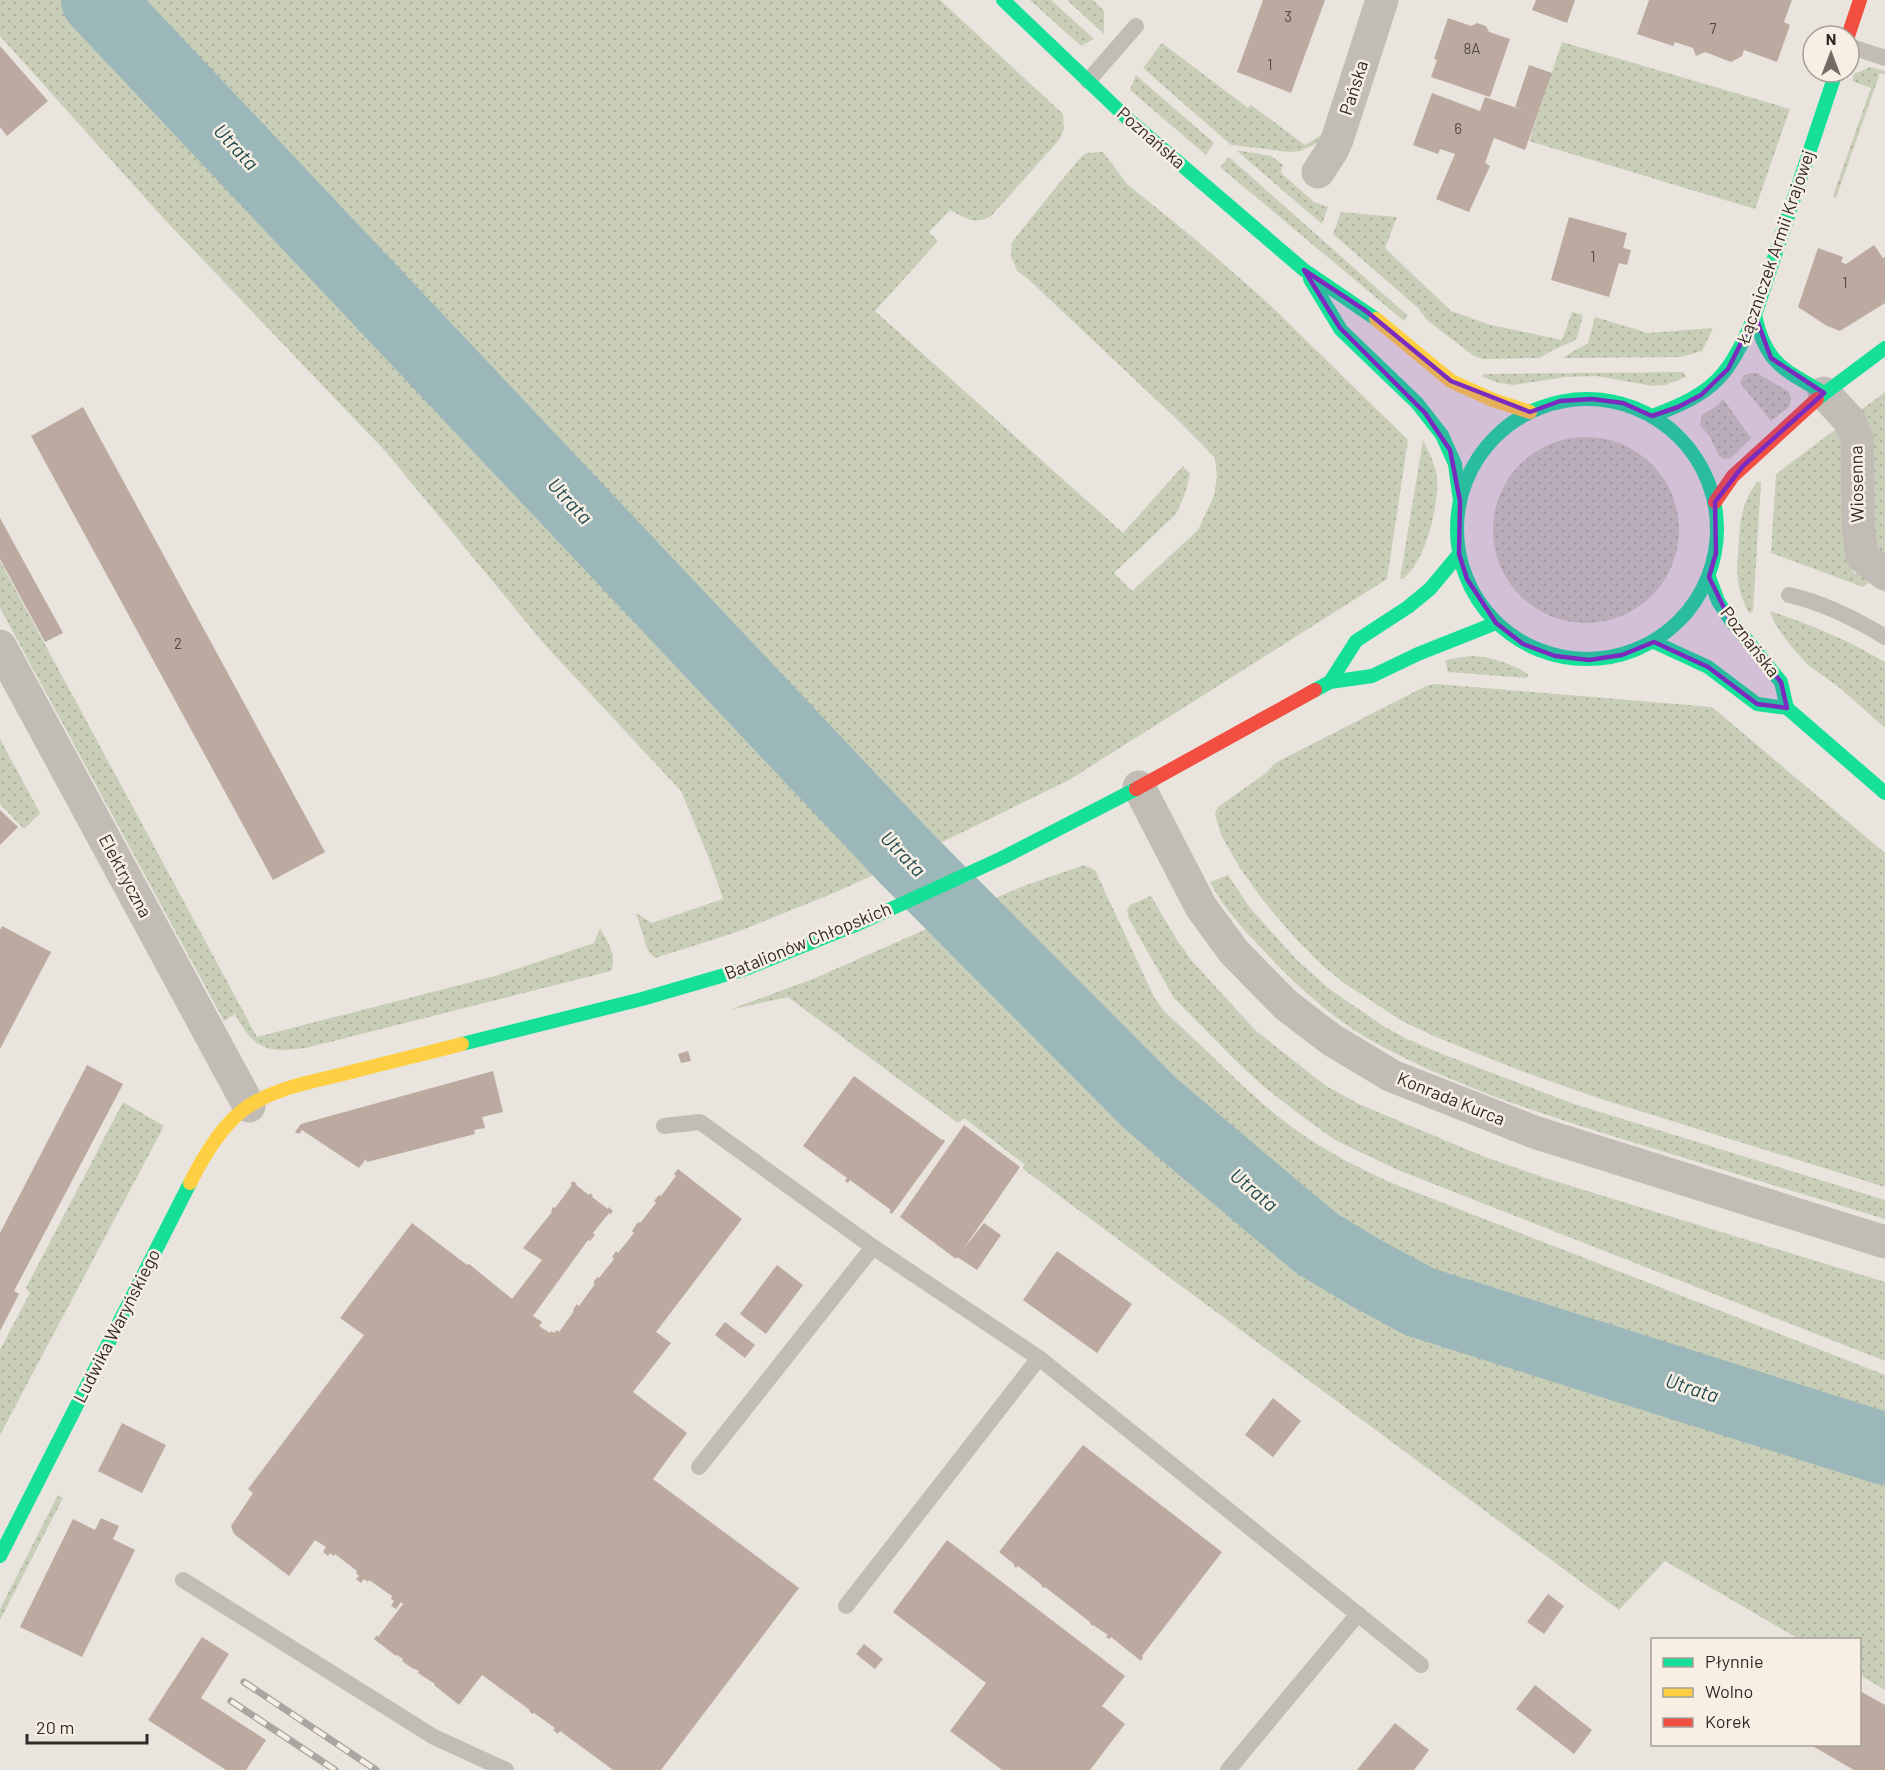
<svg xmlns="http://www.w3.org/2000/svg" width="1885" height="1770" font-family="Barlow,sans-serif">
<defs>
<pattern id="green-dots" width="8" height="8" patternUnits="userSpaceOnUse" patternTransform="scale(1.5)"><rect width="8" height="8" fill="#c9ceb8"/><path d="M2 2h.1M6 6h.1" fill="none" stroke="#adb19e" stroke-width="1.8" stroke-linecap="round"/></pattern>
</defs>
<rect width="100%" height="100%" fill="#e9e4dd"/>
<g fill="url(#green-dots)">
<path d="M 0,0 L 70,0 L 893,866 L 836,892 L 737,932 L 655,958 L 648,951 L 636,913 L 652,923 L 723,899 L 709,858 L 681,791 L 546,646 L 386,452 L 165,220 L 0,36 Z"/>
<path d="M 108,0 L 940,0 L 1063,114 L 1064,128 L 1060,139 L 992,215 C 977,226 964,218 950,210 L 929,232 L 938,241 L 875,311 L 1123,533 L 1183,466 L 1190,474 L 1185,494 L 1176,514 L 1114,573 L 1132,591 L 1198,530 L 1214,496 L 1217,476 L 1215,458 L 1182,424 L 1027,278 L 1017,271 L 1011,256 L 1012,242 L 1052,192 L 1081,157 L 1087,153 L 1103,152 L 1127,184 L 1196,240 L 1268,303 L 1408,440 L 1387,579 L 1069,780 L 926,850 L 651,569 Z"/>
<path d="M 1030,0 L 1051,0 L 1094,39 L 1081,46 Z"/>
<path d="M 1067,0 L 1093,0 L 1104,11 L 1104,34 Z"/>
<path d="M 1562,42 L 1790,109 L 1755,209 L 1529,141 Z"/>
<path d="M 1162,43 L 1248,108 L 1251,105 L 1305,145 L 1323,134 L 1320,142 L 1300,151 L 1290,152 L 1231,145 L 1143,68 Z"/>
<path d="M 1870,67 L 1885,71 L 1885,75 L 1880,73 L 1836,198 L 1833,196 L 1871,88 L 1852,81 L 1854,74 Z"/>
<path d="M 1136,75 L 1214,143 L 1206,155 L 1130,90 Z"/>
<path d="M 1236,150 L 1271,156 L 1283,165 L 1281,173 L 1314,202 L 1328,207 L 1322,224 Z"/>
<path d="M 1229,157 L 1407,315 L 1407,317 L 1404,321 L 1220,167 Z"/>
<path d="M 1341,212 L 1397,217 L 1385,248 L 1451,311 L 1491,325 L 1562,340 L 1572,312 L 1583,315 L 1577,337 L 1574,341 L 1553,350 L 1540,358 L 1483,359 L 1474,356 L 1427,320 L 1418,308 L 1333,234 Z"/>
<path d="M 1595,317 L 1648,333 L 1713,328 L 1702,351 L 1681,357 L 1562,358 L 1588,343 Z"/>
<path d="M 1683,372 L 1686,377 L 1665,385 L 1653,386 L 1596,376 L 1565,377 L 1514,385 L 1499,383 L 1483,377 L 1483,374 Z"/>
<path d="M 1750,373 L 1757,373 L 1789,392 L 1791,399 L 1789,407 L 1771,421 L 1740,383 L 1744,375 Z"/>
<path d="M 1885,392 L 1885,556 L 1875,549 L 1861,410 Z"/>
<path d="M 1723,399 L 1751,438 L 1731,458 L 1724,459 L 1719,456 L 1710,437 L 1700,425 L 1702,415 L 1718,405 Z"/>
<path d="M 1836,429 L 1840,434 L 1845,502 L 1845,557 L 1855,574 L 1862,571 L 1870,582 L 1863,587 L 1771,553 L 1776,474 Z"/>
<circle cx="1586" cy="530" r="93"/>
<path d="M 1423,440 C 1428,450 1433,460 1436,471 C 1441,496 1429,544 1415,565 C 1412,570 1407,575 1403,579 L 1400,579 Z"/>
<path d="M 1757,482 L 1761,482 L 1753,611 L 1749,613 C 1734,584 1737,571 1739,540 C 1740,518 1743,501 1757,482 Z"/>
<path d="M 0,561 L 257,1037 L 495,976 L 594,943 L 600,928 C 607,942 618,954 611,971 L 306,1048 C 268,1053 254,1050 235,1014 L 224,1021 L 0,608 Z"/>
<path d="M 1770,611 C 1810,624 1848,640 1885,662 L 1885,728 L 1840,688 L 1808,665 L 1790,645 L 1775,624 Z"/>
<path d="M 1471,656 C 1492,657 1510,663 1528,674 L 1527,678 L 1448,672 L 1445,660 Z"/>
<path d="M 1437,684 L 1712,707 L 1885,853 L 1885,1187 L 1601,1099 L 1524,1072 L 1436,1037 L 1402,1021 L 1344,983 L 1323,966 L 1295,938 L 1262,899 L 1240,868 L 1221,835 L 1215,813 L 1218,807 L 1266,773 L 1275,763 L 1428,685 Z"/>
<path d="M 0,739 L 40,813 L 24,829 L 0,804 Z"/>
<path d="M 1084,865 L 1095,870 L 1154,997 L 1164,1011 C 1203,1046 1239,1085 1280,1118 C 1314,1145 1352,1165 1392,1183 L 1885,1375 L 1885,1431 L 1449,1294 L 1404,1276 L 1368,1258 L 1302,1212 L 1225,1150 L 1158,1091 L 992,926 L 1001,918 L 998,913 L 990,920 L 979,905 L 1021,887 Z"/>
<path d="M 1228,875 L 1250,908 L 1295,958 L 1328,988 L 1385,1027 L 1407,1039 L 1445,1055 L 1574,1104 L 1885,1200 L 1885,1219 C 1808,1196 1731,1172 1655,1149 C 1563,1121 1458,1089 1374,1042 C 1333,1019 1298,987 1266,953 C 1245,931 1224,909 1210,882 Z"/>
<path d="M 1151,896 L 1177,940 L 1192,961 L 1256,1031 L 1326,1086 L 1361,1105 L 1485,1157 L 1548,1179 L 1885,1282 L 1885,1361 L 1398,1170 L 1335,1140 L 1303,1117 L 1263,1086 L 1233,1058 L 1174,998 L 1129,919 L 1127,911 L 1130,905 Z"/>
<path d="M 947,920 L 1169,1145 L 1287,1242 L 1338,1274 L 1402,1309 L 1488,1343 L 1661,1394 L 1885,1465 L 1885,1690 L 1860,1675 L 1860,1640 L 1799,1639 L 1665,1561 L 1619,1610 L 1023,1169 L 1024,1164 L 964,1118 L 958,1123 L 788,997 L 729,1010 L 813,979 Z"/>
<path d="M 123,1102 L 164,1126 L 0,1435 L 0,1350 L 30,1293 L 26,1288 Z"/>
<path d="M 58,1495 L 63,1498 L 0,1620 L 0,1609 Z"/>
</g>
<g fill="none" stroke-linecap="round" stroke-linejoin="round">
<path stroke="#9bb7b9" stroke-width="72" d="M 97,0 L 905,857 L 1152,1105 L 1316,1243 L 1366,1273 L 1420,1302 L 1885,1449"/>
</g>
<g fill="#bcaaa0">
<path d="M 1263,0 L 1325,0 L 1291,93 L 1237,72 Z"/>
<path d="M 1536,0 L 1575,0 L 1567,23 L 1532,10 Z"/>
<path d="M 1649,0 L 1792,0 L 1784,22 L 1790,25 L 1777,62 L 1744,50 L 1742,56 L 1731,62 L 1705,52 L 1696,56 L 1693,48 L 1675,42 L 1673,46 L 1637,34 Z"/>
<path d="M 1448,18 L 1471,26 L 1477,23 L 1486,26 L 1489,32 L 1510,39 L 1490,97 L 1431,77 L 1437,60 L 1434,59 Z"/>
<path d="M 0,46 L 48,101 L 7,136 L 0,127 Z"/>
<path d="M 1529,65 L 1552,73 L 1525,150 L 1494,138 L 1485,163 L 1490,166 L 1469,212 L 1436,199 L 1455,154 L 1440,149 L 1438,154 L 1413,145 L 1432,93 L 1480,111 L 1485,97 L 1528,112 L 1515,107 Z"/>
<path d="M 1569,217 L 1627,233 L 1623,248 L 1631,250 L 1627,265 L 1619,263 L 1609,297 L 1551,280 Z"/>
<path d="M 1874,245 L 1883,258 L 1885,257 L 1885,303 L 1840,331 L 1827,326 L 1798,307 L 1818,248 L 1843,257 L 1841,262 L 1846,264 Z"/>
<path d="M 83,407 L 325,852 L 273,880 L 31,436 Z"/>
<path d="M 0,518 L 63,633 L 45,642 L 0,559 Z"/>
<path d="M 0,810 L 18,827 L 0,845 Z"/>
<path d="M 2,926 L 51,952 L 0,1049 L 0,930 Z"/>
<path d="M 688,1051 L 691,1061 L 681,1063 L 678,1054 Z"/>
<path d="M 87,1065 L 123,1084 L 14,1291 L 19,1294 L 0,1331 L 0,1233 Z"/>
<path d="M 493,1071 L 503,1112 L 482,1117 L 485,1128 L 474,1130 L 475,1134 L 367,1162 L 366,1159 L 359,1168 L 302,1130 L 299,1134 L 295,1132 L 301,1124 Z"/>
<path d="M 854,1076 L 942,1140 L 943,1139 L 945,1141 L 892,1214 L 889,1212 L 891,1210 L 850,1180 L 848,1183 L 845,1181 L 847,1178 L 803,1146 Z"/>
<path d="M 964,1125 L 1020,1167 L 962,1251 L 984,1223 L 1001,1235 L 977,1270 L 957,1257 L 956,1259 L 900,1217 Z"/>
<path d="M 678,1169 L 742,1219 L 656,1332 L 671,1343 L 633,1392 L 687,1433 L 653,1479 L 799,1588 L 661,1770 L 613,1770 L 560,1731 L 558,1734 L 553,1730 L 555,1728 L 534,1713 L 532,1714 L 529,1711 L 530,1710 L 482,1675 L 459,1705 L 434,1685 L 435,1684 L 418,1673 L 419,1671 L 412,1668 L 402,1661 L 403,1659 L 397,1655 L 396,1656 L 374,1639 L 377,1635 L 378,1637 L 403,1604 L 401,1602 L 396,1609 L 391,1606 L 394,1601 L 391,1599 L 392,1596 L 369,1580 L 368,1582 L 364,1579 L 361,1583 L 356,1579 L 359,1576 L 356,1573 L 357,1571 L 335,1554 L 334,1556 L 330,1553 L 328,1556 L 323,1552 L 326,1547 L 315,1540 L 289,1576 L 234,1534 L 231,1526 L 253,1493 L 248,1489 L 364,1335 L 340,1318 L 412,1223 L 467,1265 L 469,1264 L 512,1299 L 542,1260 L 523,1248 L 552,1212 L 551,1211 L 553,1207 L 555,1208 L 572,1185 L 570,1184 L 573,1181 L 577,1184 L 576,1185 L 589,1195 L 590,1193 L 593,1196 L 592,1197 L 608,1209 L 609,1207 L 613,1211 L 610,1215 L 609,1213 L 593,1233 L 595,1235 L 590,1241 L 588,1240 L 533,1316 L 542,1322 L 539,1326 L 550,1333 L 551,1331 L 554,1333 L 557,1330 L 559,1332 L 574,1311 L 573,1310 L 577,1304 L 579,1306 L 595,1284 L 593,1283 L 597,1277 L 599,1278 L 614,1259 L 612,1257 L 616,1251 L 618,1253 L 634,1233 L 632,1231 L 638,1222 L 640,1223 L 656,1203 L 654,1201 L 659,1195 L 661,1196 L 676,1176 L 674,1174 Z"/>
<path d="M 1057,1251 L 1132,1304 L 1097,1353 L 1023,1300 Z"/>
<path d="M 777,1265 L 803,1285 L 766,1334 L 740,1314 Z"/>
<path d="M 725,1322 L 755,1345 L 745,1358 L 715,1335 Z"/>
<path d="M 1273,1398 L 1301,1421 L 1273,1457 L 1245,1435 Z"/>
<path d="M 122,1423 L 166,1445 L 142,1493 L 98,1471 Z"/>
<path d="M 1083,1445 L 1222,1552 L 1142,1656 L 1143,1657 L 1141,1661 L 1111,1637 L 1110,1639 L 1106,1637 L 1108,1635 L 1093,1625 L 1092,1626 L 1090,1623 L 1090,1622 L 1045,1587 L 1044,1588 L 1041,1586 L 1042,1585 L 1018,1566 L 1016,1568 L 1014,1566 L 1014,1564 L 999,1552 Z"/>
<path d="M 101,1518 L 119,1526 L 113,1539 L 135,1550 L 82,1657 L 20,1627 L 73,1519 L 95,1530 Z"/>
<path d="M 947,1540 L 1125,1676 L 1102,1706 L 1125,1724 L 1090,1770 L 1002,1770 L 950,1731 L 986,1683 L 893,1612 Z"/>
<path d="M 1548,1594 L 1564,1606 L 1544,1634 L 1527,1622 Z"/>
<path d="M 202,1637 L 229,1654 L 201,1698 L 266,1740 L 246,1770 L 226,1770 L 148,1720 Z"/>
<path d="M 864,1644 L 883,1659 L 875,1669 L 856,1654 Z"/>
<path d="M 1535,1685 L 1592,1730 L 1574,1754 L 1516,1709 Z"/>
<path d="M 1860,1691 L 1885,1705 L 1885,1770 L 1854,1770 L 1809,1744 L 1860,1744 Z"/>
<path d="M 1395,1723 L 1429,1750 L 1414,1770 L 1357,1770 Z"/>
</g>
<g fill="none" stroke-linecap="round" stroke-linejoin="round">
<g stroke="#c2bcb6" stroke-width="16">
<path d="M 1849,46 L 1885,58"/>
<path d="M 1088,81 L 1136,26"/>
<path d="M 1789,595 C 1824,603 1856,619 1885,637"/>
<path d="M 664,1126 L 700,1122 L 873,1247 L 699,1467"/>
<path d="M 873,1247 L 1039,1358 L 1421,1665"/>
<path d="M 183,1580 L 434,1737 L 506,1770"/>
<path d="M 846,1606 L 1039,1358"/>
<path d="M 1228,1770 L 1358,1614"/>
</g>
<g stroke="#c2bcb6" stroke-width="33">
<path d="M 1318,172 L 1333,149 L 1338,137 L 1382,0"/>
<path d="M 1824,393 L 1849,420 L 1857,438 L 1858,527 L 1862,556 L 1885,574"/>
<path d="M 0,646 L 249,1106"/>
<path d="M 1139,787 L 1201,907 L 1234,952 L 1286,1005 L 1332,1040 L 1392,1076 L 1537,1133 L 1885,1242"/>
</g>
<g stroke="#16e098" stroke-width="14">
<path d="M 1003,0 L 1129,120 L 1304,270 L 1376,319"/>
<path d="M 1310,279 L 1341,330 L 1417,403 L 1442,435 L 1455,464 L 1460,501"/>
<path d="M 1755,315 C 1765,363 1784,370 1824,393"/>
<circle cx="1587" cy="529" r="130"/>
<path d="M 1817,399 L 1885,348"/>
<path d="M 1652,416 C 1716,392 1728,377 1755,315 L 1836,72"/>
<path d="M 1709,577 L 1718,601 L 1729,618 L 1781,682 L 1787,708"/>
<path d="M 1654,642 L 1708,667 L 1757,704 L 1787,708 L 1885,793"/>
<path d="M 1330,682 L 1356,641 L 1408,607 L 1430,589 L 1459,554"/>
<path d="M 1315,690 L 1330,682 L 1372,676 L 1418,654 L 1496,623"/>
<path d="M 462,1044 L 642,999 L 745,969 L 858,924 L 1002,858 L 1136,789"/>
<path d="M 0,1556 L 190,1183"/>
</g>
<g stroke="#ffcf43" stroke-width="14">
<path d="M 1376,319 L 1451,381 L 1493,400 L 1530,412"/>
<path d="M 190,1183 C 203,1157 220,1128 243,1110 C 272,1088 312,1082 347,1073 C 385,1063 424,1054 462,1044"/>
</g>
<g stroke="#f24e42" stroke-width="14">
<path d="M 1848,36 L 1860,0"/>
<path d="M 1715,502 L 1733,476 L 1817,399"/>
<path d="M 1136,789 L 1315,690"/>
</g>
<g stroke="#a9a5a1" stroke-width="7">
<g id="rail">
<path d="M 244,1682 L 376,1770"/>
<path d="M 231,1701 L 335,1770"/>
</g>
</g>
<use href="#rail" stroke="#f7efe4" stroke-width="4.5" stroke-dasharray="14" stroke-linecap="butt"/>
</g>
<path fill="#7b2cbf" fill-opacity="0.2" stroke="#7b2cbf" stroke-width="4.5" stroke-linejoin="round" d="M 1304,270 L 1366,311 L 1451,381 L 1530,412 L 1560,401 L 1592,399 L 1623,403 L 1652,416 L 1678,407 L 1701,395 L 1728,369 L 1755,315 L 1771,358 L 1824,393 L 1743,466 L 1715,502 L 1716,553 L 1709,577 L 1729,618 L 1781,682 L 1787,708 L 1757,704 L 1708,667 L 1654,642 L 1622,655 L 1589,660 L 1555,656 L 1523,644 L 1496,623 L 1467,579 L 1459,554 L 1460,501 L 1450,450 L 1425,413 L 1340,328 Z"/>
<g text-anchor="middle" stroke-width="5" stroke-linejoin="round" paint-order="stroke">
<g font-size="15" fill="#544a44">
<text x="1288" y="22">3</text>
<text x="1713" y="34">7</text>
<text x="1472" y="54">8A</text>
<text x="1270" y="70">1</text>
<text x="1458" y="134">6</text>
<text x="1593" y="262">1</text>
<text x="1845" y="288">1</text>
<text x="178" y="649">2</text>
</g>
<g font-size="18" fill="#322a26" stroke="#f7efe4">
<text transform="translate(1354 88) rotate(-72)" y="6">Pańska</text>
<text transform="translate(1151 138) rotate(41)" y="6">Poznańska</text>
<text transform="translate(1776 247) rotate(-71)" y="6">Łączniczek Armii Krajowej</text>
<text transform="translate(1857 484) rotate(-91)" y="6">Wiosenna</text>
<text transform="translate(1750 642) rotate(52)" y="6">Poznańska</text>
<text transform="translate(125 876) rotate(62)" y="6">Elektryczna</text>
<text transform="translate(808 941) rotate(-22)" y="6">Batalionów Chłopskich</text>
<text transform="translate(1451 1099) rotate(22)" y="6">Konrada Kurca</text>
<text transform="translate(117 1326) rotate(-63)" y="6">Ludwika Waryńskiego</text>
</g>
<g font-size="20" font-style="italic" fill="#1f494f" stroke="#f7efe4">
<text transform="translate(236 147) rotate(47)" y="7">Utrata</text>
<text transform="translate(570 501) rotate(47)" y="7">Utrata</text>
<text transform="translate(903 854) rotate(46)" y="7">Utrata</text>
<text transform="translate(1254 1190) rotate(40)" y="7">Utrata</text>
<text transform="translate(1692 1388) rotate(18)" y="7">Utrata</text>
</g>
</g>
<rect x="1651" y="1638" width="210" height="108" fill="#f7efe4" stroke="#a8a098" stroke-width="1.5"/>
<rect x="1663" y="1658" width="30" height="9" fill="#16e098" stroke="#a8a098" stroke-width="1.5"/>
<text x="1705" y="1668" font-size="18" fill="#322a26">Płynnie</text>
<rect x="1663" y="1688" width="30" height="9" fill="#ffcf43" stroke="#a8a098" stroke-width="1.5"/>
<text x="1705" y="1698" font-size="18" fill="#322a26">Wolno</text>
<rect x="1663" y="1718" width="30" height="9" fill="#f24e42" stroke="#a8a098" stroke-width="1.5"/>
<text x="1705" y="1728" font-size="18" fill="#322a26">Korek</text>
<g transform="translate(1831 54)"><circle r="28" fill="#f7efe4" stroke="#a8a098" stroke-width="1.5"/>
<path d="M0-4.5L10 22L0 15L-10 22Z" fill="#726b66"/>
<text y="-9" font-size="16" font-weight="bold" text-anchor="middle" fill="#322a26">N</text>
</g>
<path d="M27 1734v9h120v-9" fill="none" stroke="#322a26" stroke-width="3"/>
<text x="36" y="1734" font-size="18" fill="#322a26" stroke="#f7efe4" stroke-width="4.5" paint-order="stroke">20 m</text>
</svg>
